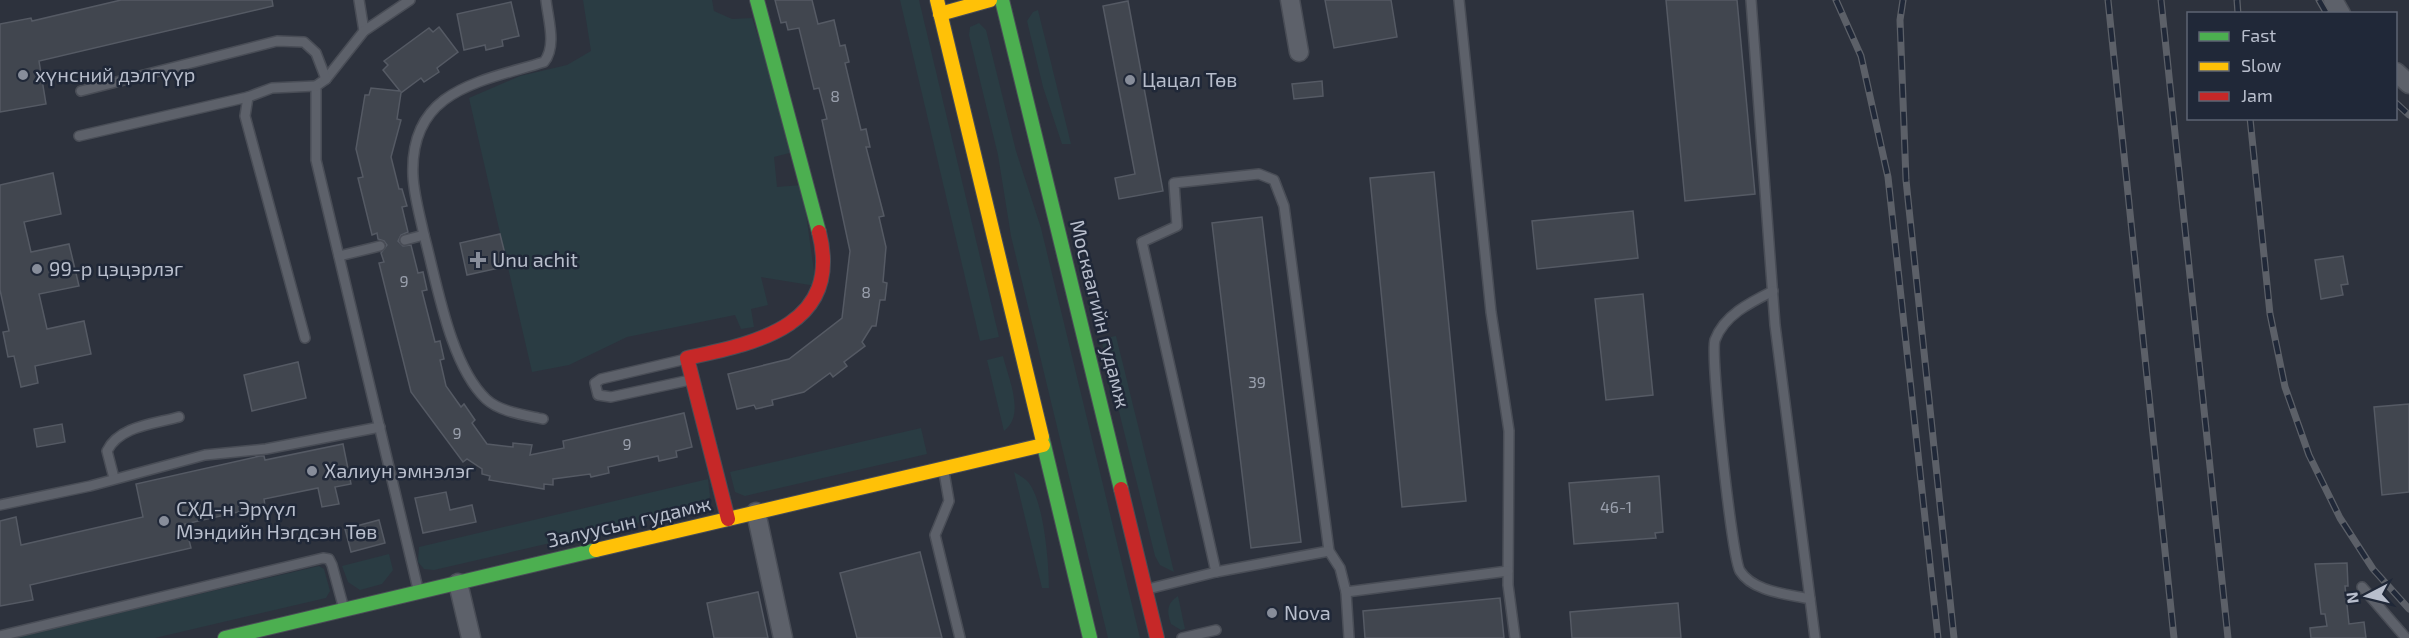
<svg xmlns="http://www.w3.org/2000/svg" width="2409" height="638" font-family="'Exo 2',sans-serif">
<rect width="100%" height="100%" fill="#2d323d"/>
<g fill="#2a3c43">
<path d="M 583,0 L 712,0 L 714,11 L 732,19 L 752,18 L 797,151 L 774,157 L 777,187 L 802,185 L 816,286 L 761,277 L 768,305 L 751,309 L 754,327 L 741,329 L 735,315 L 627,337 L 569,365 L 532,372 L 469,98 L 520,76 L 567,65 L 591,51 Z"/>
<path d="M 900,0 L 919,0 L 999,337 L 980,341 Z"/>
<path d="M 1038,10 L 1071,144 L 1062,144 L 1043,87 L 1027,21 L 1033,12 Z"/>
<path d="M 979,23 L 986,30 L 1016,151 L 1041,228 L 1140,638 L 1108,638 L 1011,236 L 998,155 L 969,35 L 970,27 Z"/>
<path d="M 1116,336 L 1174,572 L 1160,565 L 1155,556 L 1101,339 Z"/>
<path d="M 1003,356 C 1008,378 1026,415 1004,431 L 987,360 Z"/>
<path d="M 921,428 L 927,454 L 745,496 L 735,492 L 730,472 Z"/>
<path d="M 1014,472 C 1019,475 1025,478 1029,483 C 1044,503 1049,563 1049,588 L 1042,588 Z"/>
<path d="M 708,479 L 710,496 L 706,507 L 434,570 L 424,569 L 418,562 L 419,547 Z"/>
<path d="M 389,554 L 393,570 L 382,584 L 360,590 L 348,582 L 342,566 Z"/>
<path d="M 319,566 L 324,569 L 330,591 L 326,598 L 155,638 L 12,638 Z"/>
<path d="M 1178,596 L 1185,629 L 1181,630 L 1171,624 C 1167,612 1166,604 1178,596 Z"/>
</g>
<g fill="#41464f" stroke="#555a64" stroke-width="1.5">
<path d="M 121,0 L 272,0 L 273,6 L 39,61 L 46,104 L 0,112 L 0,24 L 31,18 L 32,21 Z"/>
<path d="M 775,0 L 812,0 L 818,24 L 834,20 L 840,46 L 845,45 L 849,62 L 845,63 L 861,130 L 866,129 L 870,147 L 866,147 L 884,216 L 879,217 L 886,247 L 883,282 L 887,283 L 885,300 L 880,300 L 876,326 L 872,326 L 862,342 L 865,346 L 844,362 L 847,366 L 833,377 L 830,373 L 804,392 L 772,400 L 773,405 L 756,409 L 754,405 L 737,409 L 728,374 L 789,359 L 842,318 L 850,251 L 822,120 L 827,119 L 819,88 L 814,89 L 799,28 L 788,30 L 786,22 L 781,23 Z"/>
<path d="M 1325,0 L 1391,0 L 1397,37 L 1334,48 Z"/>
<path d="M 1666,0 L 1737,0 L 1755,194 L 1685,201 Z"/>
<path d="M 1128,1 L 1163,191 L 1119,199 L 1115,178 L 1135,174 L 1103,6 Z"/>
<path d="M 511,2 L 519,36 L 502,40 L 503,46 L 486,50 L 485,45 L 464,50 L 457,14 Z"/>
<path d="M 439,27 L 458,52 L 437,68 L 439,72 L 424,82 L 421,78 L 401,93 L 397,119 L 401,120 L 391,157 L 399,189 L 402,189 L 407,206 L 402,207 L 408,232 L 401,235 L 398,241 L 403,246 L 411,245 L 418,273 L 423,272 L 427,290 L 422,291 L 435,342 L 440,341 L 444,359 L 440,360 L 446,386 L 461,407 L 464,404 L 475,420 L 472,423 L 487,444 L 513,447 L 513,443 L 532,445 L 530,455 L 564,448 L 563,441 L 684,413 L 692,447 L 676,451 L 677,457 L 659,461 L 658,456 L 608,467 L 609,473 L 591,477 L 590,474 L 553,479 L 553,485 L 544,484 L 544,489 L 489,480 L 490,476 L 482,474 L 482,469 L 467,459 L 463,462 L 411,392 L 379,263 L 384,262 L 381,253 L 387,245 L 384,241 L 378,239 L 377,233 L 372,235 L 358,178 L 363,177 L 356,149 L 365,95 L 369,95 L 371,88 L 400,91 L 383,70 L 388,65 L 384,61 L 429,28 L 433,32 Z"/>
<path d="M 1322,81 L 1323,96 L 1294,99 L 1292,84 Z"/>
<path d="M 1434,172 L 1466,501 L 1402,507 L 1370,178 Z"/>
<path d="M 53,173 L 61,214 L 24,222 L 31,252 L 69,244 L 79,286 L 39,294 L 47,329 L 84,321 L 91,354 L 35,366 L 38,383 L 21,387 L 14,356 L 8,357 L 3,332 L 9,331 L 0,290 L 0,185 Z"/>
<path d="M 1633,211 L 1638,258 L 1537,269 L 1532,221 Z"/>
<path d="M 1262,217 L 1301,542 L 1251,548 L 1212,223 Z"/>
<path d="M 500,234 L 508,266 L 467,275 L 460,243 Z"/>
<path d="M 2343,256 L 2348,284 L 2341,285 L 2343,295 L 2321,299 L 2315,260 Z"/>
<path d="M 1643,294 L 1653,395 L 1606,400 L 1595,299 Z"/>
<path d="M 298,362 L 306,398 L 252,411 L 244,375 Z"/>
<path d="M 2409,404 L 2409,492 L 2382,495 L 2374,407 Z"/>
<path d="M 62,424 L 65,442 L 37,447 L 34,429 Z"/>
<path d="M 343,444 L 351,484 L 335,487 L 339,504 L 322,507 L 318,488 L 264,499 L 265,506 L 185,524 L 191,548 L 30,585 L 33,600 L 0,606 L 0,521 L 16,517 L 21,545 L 143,517 L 136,484 L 260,456 L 264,456 L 265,460 Z"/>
<path d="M 1659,476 L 1663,532 L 1655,533 L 1656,538 L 1574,544 L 1569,483 Z"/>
<path d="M 446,492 L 450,510 L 472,505 L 476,522 L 423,533 L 415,498 Z"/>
<path d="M 379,520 L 385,543 L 351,552 L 345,529 Z"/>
<path d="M 920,552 L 942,638 L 857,638 L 840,573 Z"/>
<path d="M 2347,563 L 2348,586 L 2345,586 L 2349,624 L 2364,622 L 2366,638 L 2311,638 L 2310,628 L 2327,626 L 2325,614 L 2321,614 L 2315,564 Z"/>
<path d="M 758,592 L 768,638 L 714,638 L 707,603 Z"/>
<path d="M 1500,598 L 1504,638 L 1365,638 L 1363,611 Z"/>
<path d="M 1678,603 L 1681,638 L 1572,638 L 1570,612 Z"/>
</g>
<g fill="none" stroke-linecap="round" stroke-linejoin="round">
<g stroke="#494d56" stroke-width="12">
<g id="lane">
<path d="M 359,0 L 364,31"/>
<path d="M 410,0 L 364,31 L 326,79 L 316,86 L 316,160 L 418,589"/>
<path d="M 1459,0 L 1491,312 L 1509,431 L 1508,585 L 1515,638"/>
<path d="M 1751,0 L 1775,325 L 1815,638"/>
<path d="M 81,91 L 277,41 L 304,42 L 316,53 L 326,79"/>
<path d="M 79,136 L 248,97"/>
<path d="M 424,235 C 437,283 450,365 486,399 C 500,412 525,415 543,419"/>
<path d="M 405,240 L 424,235 C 420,216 414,196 413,176 C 409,90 479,82 544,62 C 557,46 548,19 546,0"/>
<path d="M 339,256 L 380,246"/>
<path d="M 1773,291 C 1751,302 1724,315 1715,340 C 1710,355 1732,558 1740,571 C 1753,592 1788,594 1810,599"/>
<path d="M 305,338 L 245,116 L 248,97 L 272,88 L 316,86"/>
<path d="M 686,359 L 601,379 L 595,383 L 598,395 L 611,397 L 690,380"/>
<path d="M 944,472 L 949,501 L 935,535 L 960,638"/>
<path d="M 114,478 L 107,451 C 119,426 154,424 179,417"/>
<path d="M 0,505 L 90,486 L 205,455 L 266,449 L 380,427"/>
<path d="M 1216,572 L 1142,242 L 1177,226 L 1174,183 L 1259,174 L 1274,180 L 1284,206 L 1329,551 L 1340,568 L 1346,592 L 1508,571"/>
<path d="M 2362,587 L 2406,638"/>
<path d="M 1152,588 L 1216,572 L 1329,551"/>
<path d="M 1346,592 L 1349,638"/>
<path d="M 0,636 L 323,558 L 329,559 L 332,565 L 344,609"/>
<path d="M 1182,638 L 1216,630"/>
</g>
</g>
<g stroke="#494d56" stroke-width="21">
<g id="street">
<path d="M 1290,0 L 1299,52"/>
<path d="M 2333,0 L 2341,14"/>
<path d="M 2396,72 L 2409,84"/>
<path d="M 756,512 L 783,638"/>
<path d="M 458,583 L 471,638"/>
</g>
</g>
<g stroke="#494d56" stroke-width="16">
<g id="fast">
<path d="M 757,0 L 819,232"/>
<path d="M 1002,0 L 1121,489"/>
<path d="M 1042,437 L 1090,638"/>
<path d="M 225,638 L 596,550"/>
</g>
</g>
<g stroke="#494d56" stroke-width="16">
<g id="slow">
<path d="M 937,0 L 1042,437"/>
<path d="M 940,14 L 990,0"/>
<path d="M 596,550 L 1043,445"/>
</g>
</g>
<g stroke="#494d56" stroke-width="16">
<g id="jam">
<path d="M 1121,489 L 1157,638"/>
<path d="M 728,519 L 687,358 C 756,343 843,326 819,232"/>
</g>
</g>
<use href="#lane" stroke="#5d616a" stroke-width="9"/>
<use href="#street" stroke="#5d616a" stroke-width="18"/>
<use href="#fast" stroke="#4caf50" stroke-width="14"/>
<use href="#slow" stroke="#ffc107" stroke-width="14"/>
<use href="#jam" stroke="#c62828" stroke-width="14"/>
<g stroke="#5c6068" stroke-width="7">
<g id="rail">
<path d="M 1836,0 L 1861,56 L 1888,177 L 1938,638"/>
<path d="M 1903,0 L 1900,20 L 1906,180 L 1954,638"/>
<path d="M 2108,0 L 2174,638"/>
<path d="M 2161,0 L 2228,638"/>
<path d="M 2237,0 L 2238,14"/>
<path d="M 2319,0 L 2327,14"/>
<path d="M 2396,103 L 2409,115"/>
<path d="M 2250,118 L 2270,314 L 2285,387 L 2309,455 L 2340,518 L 2373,569 L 2409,609"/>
</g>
</g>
<use href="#rail" stroke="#202838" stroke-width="4.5" stroke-dasharray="14" stroke-linecap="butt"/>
</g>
<g fill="#878d9a" stroke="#202838" stroke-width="2">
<circle cx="23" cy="75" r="6"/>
<circle cx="1130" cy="80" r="6"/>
<path d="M475 251h6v6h6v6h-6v6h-6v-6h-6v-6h6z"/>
<circle cx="37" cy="269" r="6"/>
<circle cx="312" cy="471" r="6"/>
<circle cx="164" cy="521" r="6"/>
<circle cx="1272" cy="613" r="6"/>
</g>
<g text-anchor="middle" stroke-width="5" stroke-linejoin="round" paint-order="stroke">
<g font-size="16" fill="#9aa0ad">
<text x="835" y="102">8</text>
<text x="404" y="287">9</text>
<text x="866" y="298">8</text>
<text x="1257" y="388">39</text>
<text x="457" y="439">9</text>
<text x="627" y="450">9</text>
<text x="1616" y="513">46-1</text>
</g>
<g font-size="20" fill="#b8becc" stroke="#202838" text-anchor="start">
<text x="35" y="82">хүнсний дэлгүүр</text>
<text x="1142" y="87">Цацал Төв</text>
<text x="492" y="267">Unu achit</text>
<text x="49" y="276">99-р цэцэрлэг</text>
<text x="324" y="478">Халиун эмнэлэг</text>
<text x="176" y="516">СХД-н Эрүүл<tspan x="176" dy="23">Мэндийн Нэгдсэн Төв</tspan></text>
<text x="1284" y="620">Nova</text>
</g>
<g font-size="20" fill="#b8becc" stroke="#202838">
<text transform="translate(1100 314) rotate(76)" y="7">Москвагийн гудамж</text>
<text transform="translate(629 522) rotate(-13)" y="7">Залуусын гудамж</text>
</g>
</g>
<rect x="2187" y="12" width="210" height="108" fill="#202838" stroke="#5d6473" stroke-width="1.5"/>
<rect x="2199" y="32" width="30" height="9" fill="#4caf50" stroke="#5d6473" stroke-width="1.5"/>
<text x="2241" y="42" font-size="18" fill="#b8becc">Fast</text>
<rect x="2199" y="62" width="30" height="9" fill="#ffc107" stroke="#5d6473" stroke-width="1.5"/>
<text x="2241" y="72" font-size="18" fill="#b8becc">Slow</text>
<rect x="2199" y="92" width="30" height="9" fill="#c62828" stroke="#5d6473" stroke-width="1.5"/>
<text x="2241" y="102" font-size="18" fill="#b8becc">Jam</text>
<g transform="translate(2367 596) rotate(263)" stroke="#202838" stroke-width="4.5" paint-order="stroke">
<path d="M0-4.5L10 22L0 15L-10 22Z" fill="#b8becc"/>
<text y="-9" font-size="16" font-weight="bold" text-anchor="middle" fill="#b8becc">N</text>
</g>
</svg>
